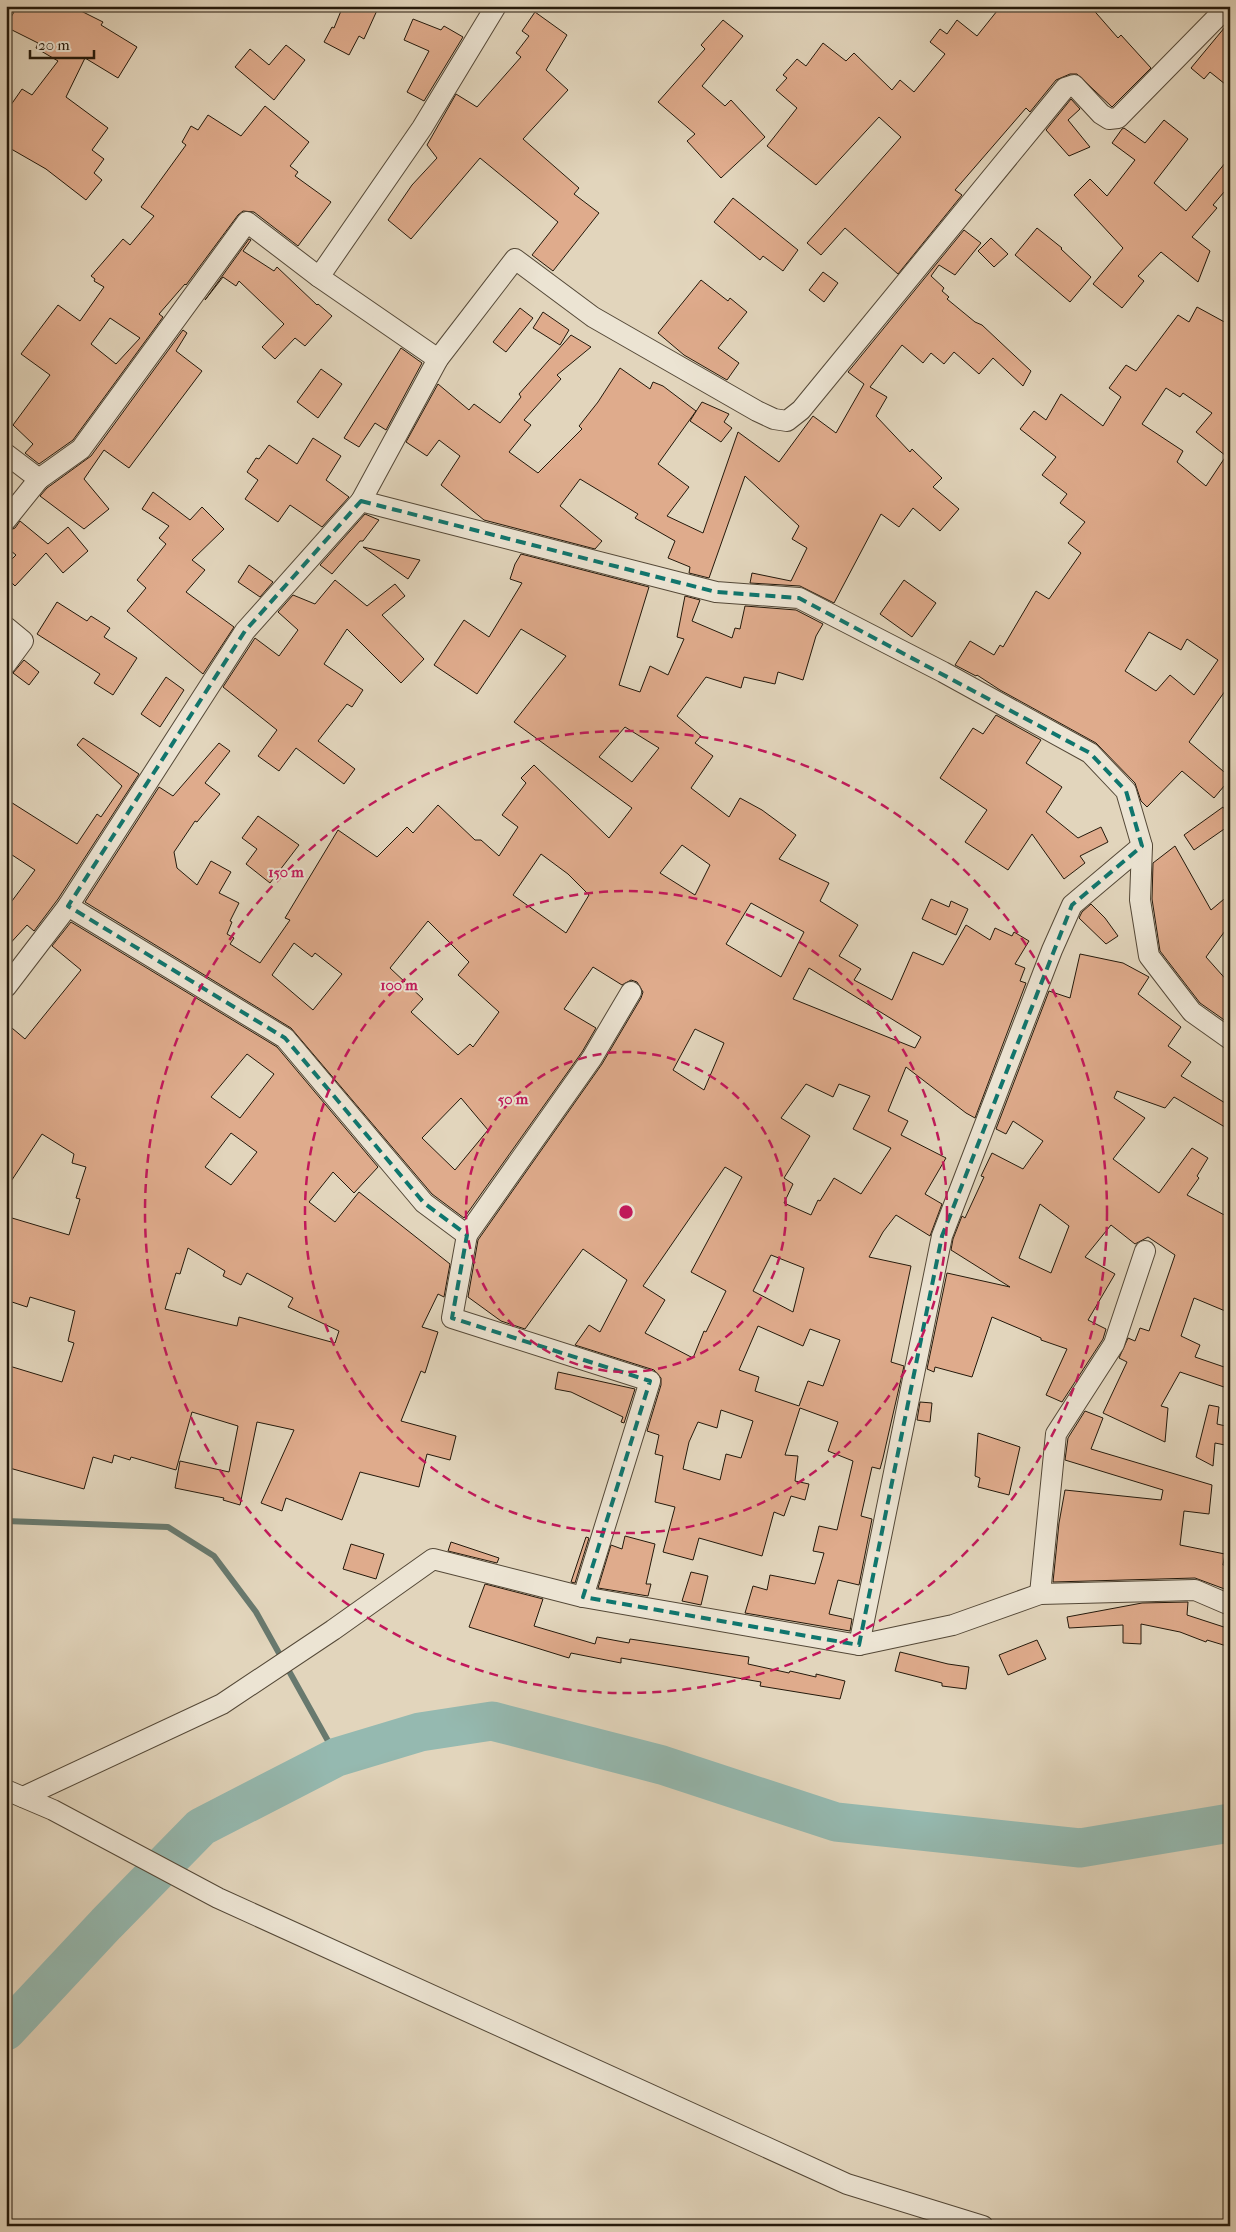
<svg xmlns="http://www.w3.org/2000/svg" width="1236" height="2232" font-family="'IM FELL French Canon',serif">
<rect width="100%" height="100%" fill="#e2d5bc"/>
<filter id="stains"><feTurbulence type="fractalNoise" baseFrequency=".004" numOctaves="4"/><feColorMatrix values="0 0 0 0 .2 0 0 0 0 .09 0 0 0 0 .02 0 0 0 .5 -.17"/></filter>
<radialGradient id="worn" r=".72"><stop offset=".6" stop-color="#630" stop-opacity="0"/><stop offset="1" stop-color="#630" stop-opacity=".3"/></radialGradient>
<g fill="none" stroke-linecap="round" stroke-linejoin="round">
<path stroke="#68796e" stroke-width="6" d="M 6,1521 L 168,1527 L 214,1556 L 256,1612 L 337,1757"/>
<path stroke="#95b9b0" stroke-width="39" d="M 6,2031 L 106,1924 L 201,1827 L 337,1757 L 420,1732 L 492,1721 L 662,1765 L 836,1822 L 1080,1848 L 1230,1823"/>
</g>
<g fill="#dfab8c" stroke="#24190b" fill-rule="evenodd">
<path d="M 17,6 L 84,6 L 81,11 L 103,22 L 101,25 L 137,47 L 118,78 L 85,58 L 66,97 L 108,128 L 92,150 L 104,159 L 94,173 L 102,180 L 86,200 L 46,169 L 6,146 L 6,112 L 22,89 L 32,95 L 58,61 L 36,48 L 38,43 L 6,27 Z"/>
<path d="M 343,6 L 379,6 L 364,39 L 359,36 L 349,55 L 324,42 L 332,27 L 334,28 Z"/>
<path d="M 1001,6 L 1090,6 L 1118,38 L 1121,35 L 1151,68 L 1112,107 L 1077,74 L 1070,74 L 1056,80 L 1030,112 L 1026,108 L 955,190 L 962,195 L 898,274 L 845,228 L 821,255 L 807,243 L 901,137 L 879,117 L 816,185 L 767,146 L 797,108 L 776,90 L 787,78 L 783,75 L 797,59 L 806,66 L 823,43 L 846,61 L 854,53 L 892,90 L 900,80 L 914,92 L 945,54 L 930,42 L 940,29 L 947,34 L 957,20 L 977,36 Z"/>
<path d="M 535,12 L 567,35 L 546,70 L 568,90 L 523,139 L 579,188 L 574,194 L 599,213 L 553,271 L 532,255 L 558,222 L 480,158 L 411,239 L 388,220 L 412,185 L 437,158 L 427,145 L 456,94 L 477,107 L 521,57 L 516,53 L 529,36 L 522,31 Z"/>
<path d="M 413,19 L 441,30 L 444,26 L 463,37 L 424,101 L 407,92 L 429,51 L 404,40 Z"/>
<path d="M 723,20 L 743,36 L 702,86 L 725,106 L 731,100 L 765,137 L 721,178 L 687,141 L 695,134 L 658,102 L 705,49 L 701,45 Z"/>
<path d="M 1230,21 L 1230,88 L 1210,72 L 1204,79 L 1191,68 Z"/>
<path d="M 286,45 L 305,60 L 274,100 L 235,67 L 250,49 L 269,65 Z"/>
<path d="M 1071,99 L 1080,109 L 1068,120 L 1090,147 L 1069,156 L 1046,130 Z"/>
<path d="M 265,106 L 309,142 L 290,166 L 298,172 L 295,176 L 331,202 L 298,246 L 254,212 L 243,211 L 238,215 L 186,285 L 185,284 L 159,314 L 163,317 L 73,440 L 39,464 L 25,453 L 33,444 L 13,425 L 50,375 L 21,354 L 58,305 L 80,321 L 104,287 L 94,281 L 95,279 L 91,276 L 123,239 L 130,245 L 154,216 L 141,207 L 186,145 L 182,142 L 191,126 L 198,130 L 208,115 L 241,136 ZM 110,318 L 140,338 L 116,364 L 91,344 Z"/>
<path d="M 1164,120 L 1188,139 L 1154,183 L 1186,211 L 1230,157 L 1230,185 L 1213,205 L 1217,208 L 1192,237 L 1210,251 L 1198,282 L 1161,252 L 1138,276 L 1144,281 L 1122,308 L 1093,284 L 1123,248 L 1074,195 L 1090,179 L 1107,196 L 1135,160 L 1112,143 L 1122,129 L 1124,128 L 1145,143 Z"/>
<path d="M 733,198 L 798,250 L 783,271 L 763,256 L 760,260 L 714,222 Z"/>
<path d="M 1037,228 L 1062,248 L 1061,249 L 1091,277 L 1070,302 L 1015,255 Z"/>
<path d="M 964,230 L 981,243 L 955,275 L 939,265 L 931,276 L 944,288 L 942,291 L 949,297 L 947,299 L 975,322 L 982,325 L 1031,371 L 1023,386 L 993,358 L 979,374 L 954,352 L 944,364 L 931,353 L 923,363 L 902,345 L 870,387 L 887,397 L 876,416 L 910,452 L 912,449 L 942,478 L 933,487 L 959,509 L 940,531 L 913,508 L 899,527 L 881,514 L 834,603 L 800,586 L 750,583 L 752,573 L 791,581 L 807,548 L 792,539 L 799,526 L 745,476 L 709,578 L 689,573 L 690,567 L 668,558 L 675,541 L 635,518 L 638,514 L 580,479 L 560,506 L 602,541 L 595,549 L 484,520 L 441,485 L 460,456 L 439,440 L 427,456 L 406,442 L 438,384 L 469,410 L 474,404 L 500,423 L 521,397 L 519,394 L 571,335 L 591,347 L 557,375 L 561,379 L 524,420 L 531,425 L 509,452 L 538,473 L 582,429 L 579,426 L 598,402 L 620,368 L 650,389 L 653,382 L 663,386 L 696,411 L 658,464 L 689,487 L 667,516 L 703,533 L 738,432 L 779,462 L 813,416 L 836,433 L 864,384 L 848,372 Z"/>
<path d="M 991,238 L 1008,254 L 994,267 L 978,251 Z"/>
<path d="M 249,239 L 251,240 L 243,251 L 274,271 L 277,267 L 317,305 L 318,304 L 332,316 L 305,346 L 295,338 L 275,359 L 262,347 L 284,324 L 239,281 L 236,286 L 223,277 L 205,300 Z"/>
<path d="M 823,272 L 838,283 L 824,302 L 809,290 Z"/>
<path d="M 701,280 L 728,301 L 730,298 L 747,312 L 718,348 L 739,363 L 727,380 L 684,355 L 658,333 Z"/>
<path d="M 1197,307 L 1230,325 L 1230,684 L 1189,742 L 1230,777 L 1230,779 L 1214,798 L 1182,771 L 1147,807 L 1141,801 L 1135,783 L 1096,743 L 1000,690 L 977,675 L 976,676 L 955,665 L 970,641 L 994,655 L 1000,645 L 1003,647 L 1036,591 L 1049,599 L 1081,553 L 1068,543 L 1085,522 L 1060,503 L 1067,494 L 1042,475 L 1056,457 L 1020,429 L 1034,411 L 1046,420 L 1061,394 L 1103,426 L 1121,397 L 1109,388 L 1126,365 L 1136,371 L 1178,315 L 1189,322 ZM 1166,388 L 1180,397 L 1183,393 L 1212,413 L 1196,432 L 1226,456 L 1206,486 L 1177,462 L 1183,451 L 1142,424 ZM 1149,632 L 1181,650 L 1187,639 L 1218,660 L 1194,695 L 1170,675 L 1156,691 L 1125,671 Z"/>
<path d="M 520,308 L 533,318 L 506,352 L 493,342 Z"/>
<path d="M 543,312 L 569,330 L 560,345 L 533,328 Z"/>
<path d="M 183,330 L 187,333 L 176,351 L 202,371 L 129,468 L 104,450 L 84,479 L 109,509 L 84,529 L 40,496 L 47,488 L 91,456 Z"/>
<path d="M 401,348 L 422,363 L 386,430 L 375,423 L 359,447 L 344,438 Z"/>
<path d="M 321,369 L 342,384 L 318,418 L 297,402 Z"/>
<path d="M 702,402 L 729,414 L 724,422 L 732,428 L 721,442 L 690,421 Z"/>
<path d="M 313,438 L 341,456 L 326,480 L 349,497 L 322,527 L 290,505 L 278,522 L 245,499 L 258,480 L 247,472 L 256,458 L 259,459 L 269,445 L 297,464 Z"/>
<path d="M 153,492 L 190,520 L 202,507 L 224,529 L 192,560 L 205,570 L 186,592 L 234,627 L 203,674 L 127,611 L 146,588 L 137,580 L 166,544 L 159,538 L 169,526 L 142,509 Z"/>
<path d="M 365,514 L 379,520 L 363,541 L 360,541 L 332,574 L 320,565 Z"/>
<path d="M 20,521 L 48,544 L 68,527 L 88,551 L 63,573 L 46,553 L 15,586 L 6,577 L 6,565 L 16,555 L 6,547 L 6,532 L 15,528 Z"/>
<path d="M 363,547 L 420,560 L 408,579 Z"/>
<path d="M 521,554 L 649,587 L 619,685 L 640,692 L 650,666 L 668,675 L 684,639 L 677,637 L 685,596 L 700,600 L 692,621 L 732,638 L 735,628 L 740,629 L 745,606 L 796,610 L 823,624 L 816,636 L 803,680 L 778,672 L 775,684 L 744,677 L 741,688 L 706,677 L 677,716 L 701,736 L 695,743 L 713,756 L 691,788 L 729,817 L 740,798 L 762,810 L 796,835 L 779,859 L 829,883 L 820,901 L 858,925 L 839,956 L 861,969 L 854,980 L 892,1000 L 913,952 L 943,965 L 966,925 L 990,940 L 995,928 L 1012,936 L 1014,932 L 1029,941 L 1015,964 L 1025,968 L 1020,981 L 1026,983 L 975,1118 L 966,1113 L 906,1067 L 888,1111 L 908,1121 L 901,1135 L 946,1158 L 925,1194 L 942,1204 L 930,1236 L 896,1215 L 883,1232 L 869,1257 L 911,1266 L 891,1362 L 904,1366 L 883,1458 L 880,1469 L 872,1467 L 861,1516 L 872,1519 L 859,1585 L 838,1580 L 829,1614 L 852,1619 L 850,1631 L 745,1613 L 753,1586 L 767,1590 L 770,1575 L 815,1584 L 824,1553 L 813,1551 L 819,1526 L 837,1530 L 853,1461 L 828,1451 L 838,1422 L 800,1408 L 785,1455 L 798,1456 L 795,1481 L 809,1484 L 805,1500 L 791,1496 L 784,1516 L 774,1512 L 762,1556 L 699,1538 L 693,1560 L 663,1552 L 675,1507 L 655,1502 L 663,1456 L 655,1454 L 659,1435 L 647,1431 L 661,1385 L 661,1378 L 654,1370 L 575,1345 L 589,1325 L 600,1332 L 627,1280 L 583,1249 L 525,1329 L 501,1321 L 468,1297 L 478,1240 L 602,1064 L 641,998 L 643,992 L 637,982 L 631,980 L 622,985 L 593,967 L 564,1009 L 596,1028 L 582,1052 L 464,1218 L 432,1194 L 291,1028 L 85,902 L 159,787 L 173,796 L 219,743 L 230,751 L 205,783 L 220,794 L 197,822 L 195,821 L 174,852 L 177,868 L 197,885 L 211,861 L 231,872 L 219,893 L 239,903 L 230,921 L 232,922 L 227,934 L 234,938 L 230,944 L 260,963 L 290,920 L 285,918 L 338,830 L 377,857 L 407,827 L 413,833 L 438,805 L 475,840 L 481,840 L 499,856 L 518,827 L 502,815 L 526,783 L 521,778 L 534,765 L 609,838 L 632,808 L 514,722 L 566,656 L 521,629 L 477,694 L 434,665 L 464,620 L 489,637 L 522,583 L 510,579 L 515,564 ZM 625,727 L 659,748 L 632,782 L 599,757 ZM 682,845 L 710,865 L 695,895 L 660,873 ZM 541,854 L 568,874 L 589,895 L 566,933 L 513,895 ZM 751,903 L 804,932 L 781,977 L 726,944 ZM 428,921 L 469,962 L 458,975 L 499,1012 L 473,1047 L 470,1044 L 458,1055 L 411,1012 L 423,999 L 390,968 ZM 294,943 L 312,957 L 315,953 L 342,974 L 313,1010 L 272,975 ZM 809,968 L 921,1037 L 915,1048 L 793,999 ZM 695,1029 L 724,1043 L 704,1090 L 673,1070 ZM 806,1084 L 833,1097 L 839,1084 L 870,1096 L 853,1129 L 891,1148 L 861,1194 L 834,1178 L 820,1201 L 818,1200 L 811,1215 L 784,1203 L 793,1184 L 784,1178 L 810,1136 L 781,1118 ZM 461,1098 L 488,1130 L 455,1170 L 422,1138 ZM 725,1167 L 742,1177 L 691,1272 L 726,1291 L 706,1332 L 704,1331 L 693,1358 L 645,1333 L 665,1300 L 643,1286 ZM 771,1255 L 804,1268 L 793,1312 L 753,1291 ZM 758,1326 L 803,1346 L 810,1329 L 840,1340 L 823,1386 L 808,1381 L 799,1406 L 755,1391 L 759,1377 L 739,1370 ZM 721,1410 L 753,1421 L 741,1458 L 726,1454 L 720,1480 L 683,1469 L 689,1442 L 698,1422 L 717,1428 Z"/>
<path d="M 249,565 L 273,582 L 260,597 L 238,582 Z"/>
<path d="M 335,580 L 367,606 L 395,584 L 405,596 L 382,615 L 424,659 L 401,683 L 347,629 L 324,664 L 363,690 L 352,707 L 347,704 L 318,741 L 355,769 L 344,784 L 296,748 L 279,771 L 258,756 L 277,730 L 223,687 L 255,638 L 279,656 L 298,630 L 278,612 L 293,595 L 315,604 Z"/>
<path d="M 904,580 L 936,603 L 912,637 L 880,614 Z"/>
<path d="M 57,602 L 87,621 L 91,616 L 110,628 L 104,637 L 137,658 L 113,695 L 94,683 L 100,674 L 37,634 Z"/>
<path d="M 24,660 L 39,672 L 29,685 L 13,673 Z"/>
<path d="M 166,677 L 184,690 L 160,727 L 141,714 Z"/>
<path d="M 996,715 L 1041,740 L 1026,763 L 1062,787 L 1046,812 L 1078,838 L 1101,827 L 1108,842 L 1080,856 L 1085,863 L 1064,879 L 1032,834 L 1008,870 L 965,842 L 987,810 L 940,778 L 973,728 L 983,734 Z"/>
<path d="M 83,738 L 139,774 L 58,899 L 34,931 L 27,925 L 6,948 L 6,909 L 35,870 L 6,851 L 6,799 L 77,844 L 97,814 L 101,817 L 122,786 L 77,745 Z"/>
<path d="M 1223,807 L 1230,817 L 1230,825 L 1194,850 L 1184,835 Z"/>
<path d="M 258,816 L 299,845 L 270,883 L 246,864 L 257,849 L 242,838 Z"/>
<path d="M 1175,846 L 1211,910 L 1230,894 L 1230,924 L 1206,957 L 1230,984 L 1230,1024 L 1200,1003 L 1160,951 L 1152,899 L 1153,863 Z"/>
<path d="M 931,899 L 949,907 L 951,901 L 968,909 L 956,935 L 922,919 Z"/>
<path d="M 1091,904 L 1105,918 L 1118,936 L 1106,944 L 1079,918 L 1082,912 Z"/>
<path d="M 71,922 L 277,1047 L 378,1167 L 354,1193 L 333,1172 L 309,1202 L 335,1222 L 359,1192 L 450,1264 L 444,1297 L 438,1294 L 422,1327 L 438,1332 L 425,1373 L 421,1371 L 401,1421 L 456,1436 L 450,1460 L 427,1454 L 419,1487 L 360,1472 L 342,1520 L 286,1498 L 282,1511 L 261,1503 L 294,1430 L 257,1422 L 240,1505 L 223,1500 L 224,1498 L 175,1488 L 180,1461 L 229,1472 L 238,1426 L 192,1412 L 176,1470 L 131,1457 L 130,1460 L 114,1455 L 112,1463 L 93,1457 L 84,1489 L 6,1467 L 6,1365 L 62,1382 L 74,1343 L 68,1341 L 75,1311 L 30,1297 L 27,1307 L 6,1300 L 6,1236 L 12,1218 L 69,1235 L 80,1199 L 76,1198 L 86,1167 L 72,1163 L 74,1154 L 42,1134 L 6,1189 L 6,1023 L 25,1039 L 81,970 L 52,946 ZM 247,1054 L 274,1074 L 240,1118 L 211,1097 ZM 231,1133 L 257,1152 L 231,1185 L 205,1167 ZM 188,1248 L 225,1271 L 223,1276 L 241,1285 L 247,1273 L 293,1298 L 288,1307 L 339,1331 L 335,1343 L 239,1317 L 237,1326 L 165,1309 L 176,1273 L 180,1274 Z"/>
<path d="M 1080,954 L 1123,963 L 1149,977 L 1138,994 L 1181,1027 L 1168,1046 L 1191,1062 L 1181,1076 L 1230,1106 L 1230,1130 L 1174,1097 L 1165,1108 L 1117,1091 L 1114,1098 L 1145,1118 L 1113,1159 L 1159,1193 L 1192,1148 L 1208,1158 L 1197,1176 L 1199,1178 L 1187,1195 L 1230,1218 L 1230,1313 L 1194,1298 L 1181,1336 L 1200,1345 L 1195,1357 L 1230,1369 L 1224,1387 L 1180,1372 L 1161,1406 L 1168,1408 L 1165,1442 L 1103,1413 L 1127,1362 L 1119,1358 L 1128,1338 L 1135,1341 L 1140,1328 L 1149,1331 L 1175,1255 L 1148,1237 L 1135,1244 L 1111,1225 L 1085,1257 L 1115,1274 L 1088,1320 L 1106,1329 L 1103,1339 L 1062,1402 L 1046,1395 L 1067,1349 L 1041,1340 L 1041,1338 L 992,1317 L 972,1377 L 935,1367 L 934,1372 L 927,1369 L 947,1273 L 1010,1287 L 951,1250 L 953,1239 L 962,1216 L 965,1218 L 984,1177 L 981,1176 L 992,1153 L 1023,1169 L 1043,1141 L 1013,1121 L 1006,1134 L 996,1129 L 1049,991 L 1070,998 ZM 1040,1204 L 1069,1226 L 1051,1273 L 1019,1258 Z"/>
<path d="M 558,1372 L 635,1389 L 624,1423 L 621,1422 L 623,1417 L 571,1392 L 555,1389 Z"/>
<path d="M 920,1402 L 932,1403 L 930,1422 L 917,1420 Z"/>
<path d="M 1209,1405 L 1219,1407 L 1217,1424 L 1230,1427 L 1230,1446 L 1215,1443 L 1213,1466 L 1196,1457 Z"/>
<path d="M 1085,1411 L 1103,1418 L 1091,1449 L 1212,1485 L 1209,1514 L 1184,1511 L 1180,1545 L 1225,1554 L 1223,1565 L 1230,1566 L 1230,1591 L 1195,1578 L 1053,1582 L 1059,1523 L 1065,1490 L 1161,1500 L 1163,1490 L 1065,1460 L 1068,1438 Z"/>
<path d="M 978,1433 L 1020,1447 L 1009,1495 L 978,1487 L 980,1478 L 975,1476 Z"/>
<path d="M 625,1536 L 655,1544 L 646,1584 L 651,1584 L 648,1596 L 598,1588 L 611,1545 L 622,1549 Z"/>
<path d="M 586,1537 L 589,1538 L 575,1583 L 571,1582 Z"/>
<path d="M 451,1542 L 499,1558 L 497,1563 L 448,1551 Z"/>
<path d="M 351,1544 L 384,1554 L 376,1579 L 343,1569 Z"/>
<path d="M 691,1572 L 708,1576 L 701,1605 L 682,1601 Z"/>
<path d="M 485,1584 L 543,1599 L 534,1626 L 595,1644 L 597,1637 L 629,1643 L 630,1639 L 749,1657 L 748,1664 L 789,1673 L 790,1671 L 816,1677 L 816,1674 L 845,1681 L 840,1699 L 760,1686 L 761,1682 L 621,1658 L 621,1663 L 571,1653 L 569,1658 L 469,1627 Z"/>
<path d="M 1188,1602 L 1187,1615 L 1230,1629 L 1230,1647 L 1207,1640 L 1206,1642 L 1180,1632 L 1141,1624 L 1141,1644 L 1123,1643 L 1123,1625 L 1069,1628 L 1067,1617 L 1142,1603 Z"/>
<path d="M 1037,1640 L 1046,1659 L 1008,1675 L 999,1655 Z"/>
<path d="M 900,1652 L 948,1664 L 969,1667 L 966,1689 L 942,1686 L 942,1683 L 895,1671 Z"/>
</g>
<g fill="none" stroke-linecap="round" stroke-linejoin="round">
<g stroke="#544837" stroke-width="22">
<g id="street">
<path d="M 319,277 L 422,128 L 496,6"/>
<path d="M 6,454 L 39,479 L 81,449 L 247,222 L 319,277 L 438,359"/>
<path d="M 361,501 L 438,359 L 515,259 L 593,317 L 757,411 L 774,419 L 787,421 L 801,410 L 1065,88 L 1074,85 L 1101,114 L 1109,119 L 1118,118 L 1228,6"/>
<path d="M 6,520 L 39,479"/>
<path d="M 6,627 L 23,641 L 6,664"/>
<path d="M 68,906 L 285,1038 L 424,1203 L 467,1235 L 592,1058 L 631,992"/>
<path d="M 6,987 L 68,906 L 245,631 L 361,501 L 716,592 L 799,598 L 943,672 L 1090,753 L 1126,791 L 1142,846 L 1140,900 L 1149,956 L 1192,1012 L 1230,1039"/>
<path d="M 467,1235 L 452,1318 L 650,1381 L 583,1597"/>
<path d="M 1040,1594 L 1056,1434 L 1114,1344 L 1145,1251"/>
<path d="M 859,1645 L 942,1236 L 1052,950 L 1072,905 L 1142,846"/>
<path d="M 6,1790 L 53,1810 L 218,1898 L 847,2184 L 983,2226"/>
<path d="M 23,1797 L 222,1704 L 333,1630 L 433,1559 L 583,1597 L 859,1645 L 953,1625 L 1040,1594 L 1195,1590 L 1230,1605"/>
</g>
</g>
<use href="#street" stroke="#ece4d3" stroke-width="20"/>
</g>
<path fill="none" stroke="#0f766e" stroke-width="4" stroke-dasharray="10 6" stroke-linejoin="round" d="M 361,501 L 716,592 L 799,598 L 1090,753 L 1126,791 L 1142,846 L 1072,905 L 942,1236 L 859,1645 L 583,1597 L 650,1381 L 452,1318 L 467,1235 L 424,1203 L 285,1038 L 68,906 L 245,631 Z"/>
<g fill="none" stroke="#c2185b" stroke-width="2.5" stroke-dasharray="9 6">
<circle cx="626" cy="1212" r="160"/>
<circle cx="626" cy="1212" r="321"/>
<circle cx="626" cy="1212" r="481"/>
</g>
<circle cx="626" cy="1212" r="8" fill="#c2185b" stroke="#ece4d3" stroke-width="2.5"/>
<g font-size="15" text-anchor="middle" font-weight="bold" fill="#c2185b" stroke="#ece4d3" stroke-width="4" stroke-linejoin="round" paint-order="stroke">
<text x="286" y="877">150 m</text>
<text x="399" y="990">100 m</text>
<text x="513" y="1104">50 m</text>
</g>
<rect width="1236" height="2232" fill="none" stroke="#e2d5bc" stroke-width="25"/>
<rect x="8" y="8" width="1221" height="2217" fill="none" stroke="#24190b" stroke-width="2.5"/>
<rect x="12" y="12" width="1211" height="2207" fill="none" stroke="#24190b"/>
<path d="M30 50v8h64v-8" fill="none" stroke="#24190b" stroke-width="2.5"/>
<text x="38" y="50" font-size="15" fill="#24190b" stroke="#ece4d3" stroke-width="4" paint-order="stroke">20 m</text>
<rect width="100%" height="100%" filter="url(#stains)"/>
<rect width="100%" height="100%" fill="url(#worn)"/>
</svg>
